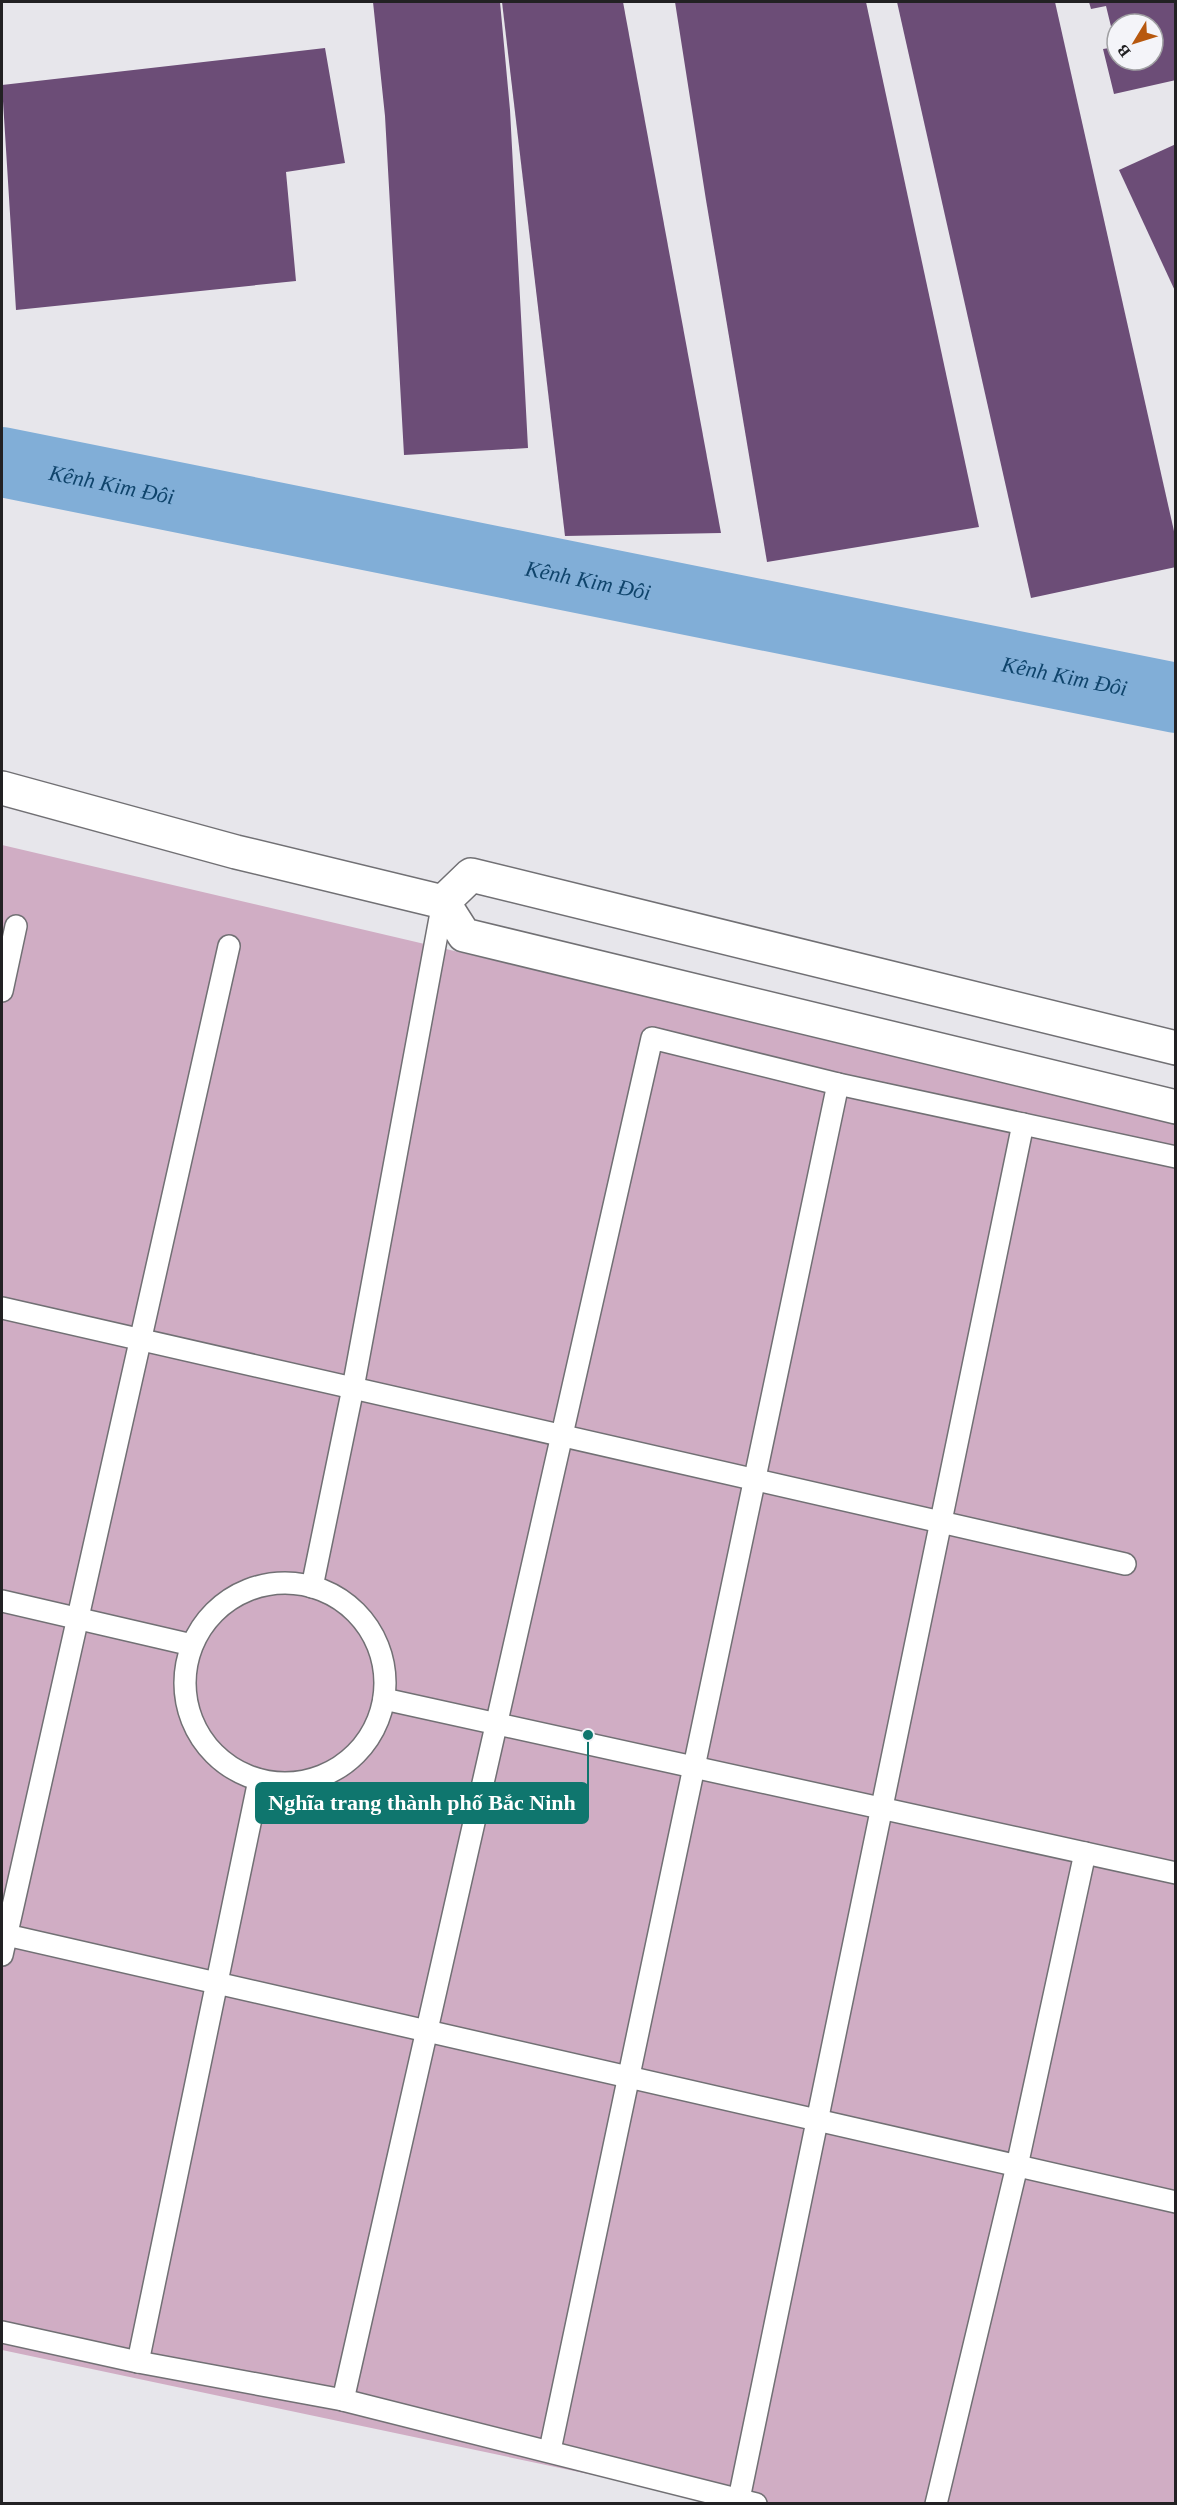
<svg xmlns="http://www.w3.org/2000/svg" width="1177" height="2505" font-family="Georgia,serif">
<rect width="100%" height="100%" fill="#e7e6eb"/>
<path fill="#d0adc4" d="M 2,845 L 1175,1120 L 1175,2503 L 726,2503 L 2,2350 Z"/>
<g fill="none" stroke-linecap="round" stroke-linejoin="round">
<path stroke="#81aed7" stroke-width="70" id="s1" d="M 2,462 L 1176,698"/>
</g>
<g fill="#6c4d77" fill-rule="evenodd">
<path d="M 373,2 L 500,2 L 510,110 L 528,448 L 404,455 L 385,116 Z"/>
<path d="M 502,2 L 623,2 L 721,533 L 565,536 Z"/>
<path d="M 675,2 L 866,2 L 979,527 L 767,562 L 706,200 Z"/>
<path d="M 897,2 L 1055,2 L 1176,540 L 1176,567 L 1031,598 Z"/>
<path d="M 1089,2 L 1176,2 L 1176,80 L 1114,94 L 1103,49 L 1116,47 L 1106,6 L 1091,9 ZM 1117,24 L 1153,24 L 1153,60 L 1117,60 Z"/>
<path d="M 325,48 L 345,163 L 286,172 L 296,281 L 16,310 L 2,85 Z"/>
<path d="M 1176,144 L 1176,293 L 1119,170 Z"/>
</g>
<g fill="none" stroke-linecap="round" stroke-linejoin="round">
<g stroke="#717074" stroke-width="24">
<g id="service">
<path d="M 2,991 L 16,926"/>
<path d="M 2,1308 L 1125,1564"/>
<circle cx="285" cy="1683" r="100"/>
<path d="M 312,1587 L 353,1388 L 443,902"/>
<path d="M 2,1601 L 192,1645"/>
<path d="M 384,1699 L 1176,1873"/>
<path d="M 2,1934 L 1176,2202"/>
<path d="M 2,1955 L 229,946"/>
<path d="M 2,2332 L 138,2362 L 343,2400 L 756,2504"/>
<path d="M 138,2362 L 259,1780"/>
<path d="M 343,2400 L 652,1038 L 838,1084 L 1176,1157"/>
<path d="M 550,2450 L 838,1084"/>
<path d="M 739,2499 L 1023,1124"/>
<path d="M 936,2504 L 1017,2166 L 1085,1853"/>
</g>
</g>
<g stroke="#717074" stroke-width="36">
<g id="minor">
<path d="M 2,788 L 236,852 L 443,902 L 464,935 L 1176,1107"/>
<path d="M 443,902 L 471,875 L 1176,1048"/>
</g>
</g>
<use href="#service" stroke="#fff" stroke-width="21"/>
<use href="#minor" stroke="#fff" stroke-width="33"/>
</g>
<g text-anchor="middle" stroke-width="6" stroke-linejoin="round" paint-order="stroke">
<g font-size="22" font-style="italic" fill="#0f446b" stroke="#f4f4f9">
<text dy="8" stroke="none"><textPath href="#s1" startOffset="112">Kênh Kim Đôi</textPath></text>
<text dy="8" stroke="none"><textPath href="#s1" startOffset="598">Kênh Kim Đôi</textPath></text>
<text dy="8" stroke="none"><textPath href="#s1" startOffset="1084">Kênh Kim Đôi</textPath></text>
</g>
</g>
<path fill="none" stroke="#0f766e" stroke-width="2" d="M588 1735L588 1803"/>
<circle fill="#0f766e" stroke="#f4f4f9" stroke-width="2" cx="588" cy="1735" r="6"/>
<rect fill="#0f766e" stroke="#0f766e" stroke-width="2" x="256" y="1783" width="332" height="40" rx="6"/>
<g font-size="22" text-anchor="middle" font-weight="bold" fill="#fff">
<text x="422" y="1810">Nghĩa trang thành phố Bắc Ninh</text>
</g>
<rect width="1177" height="2505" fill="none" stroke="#222123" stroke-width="6"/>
<g transform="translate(1135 42) rotate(232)"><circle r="28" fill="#f4f4f9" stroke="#a0a0a3" stroke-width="1.5"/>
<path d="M0-4.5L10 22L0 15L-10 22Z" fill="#b7580f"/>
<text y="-9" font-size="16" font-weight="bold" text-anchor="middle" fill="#222123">B</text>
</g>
</svg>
